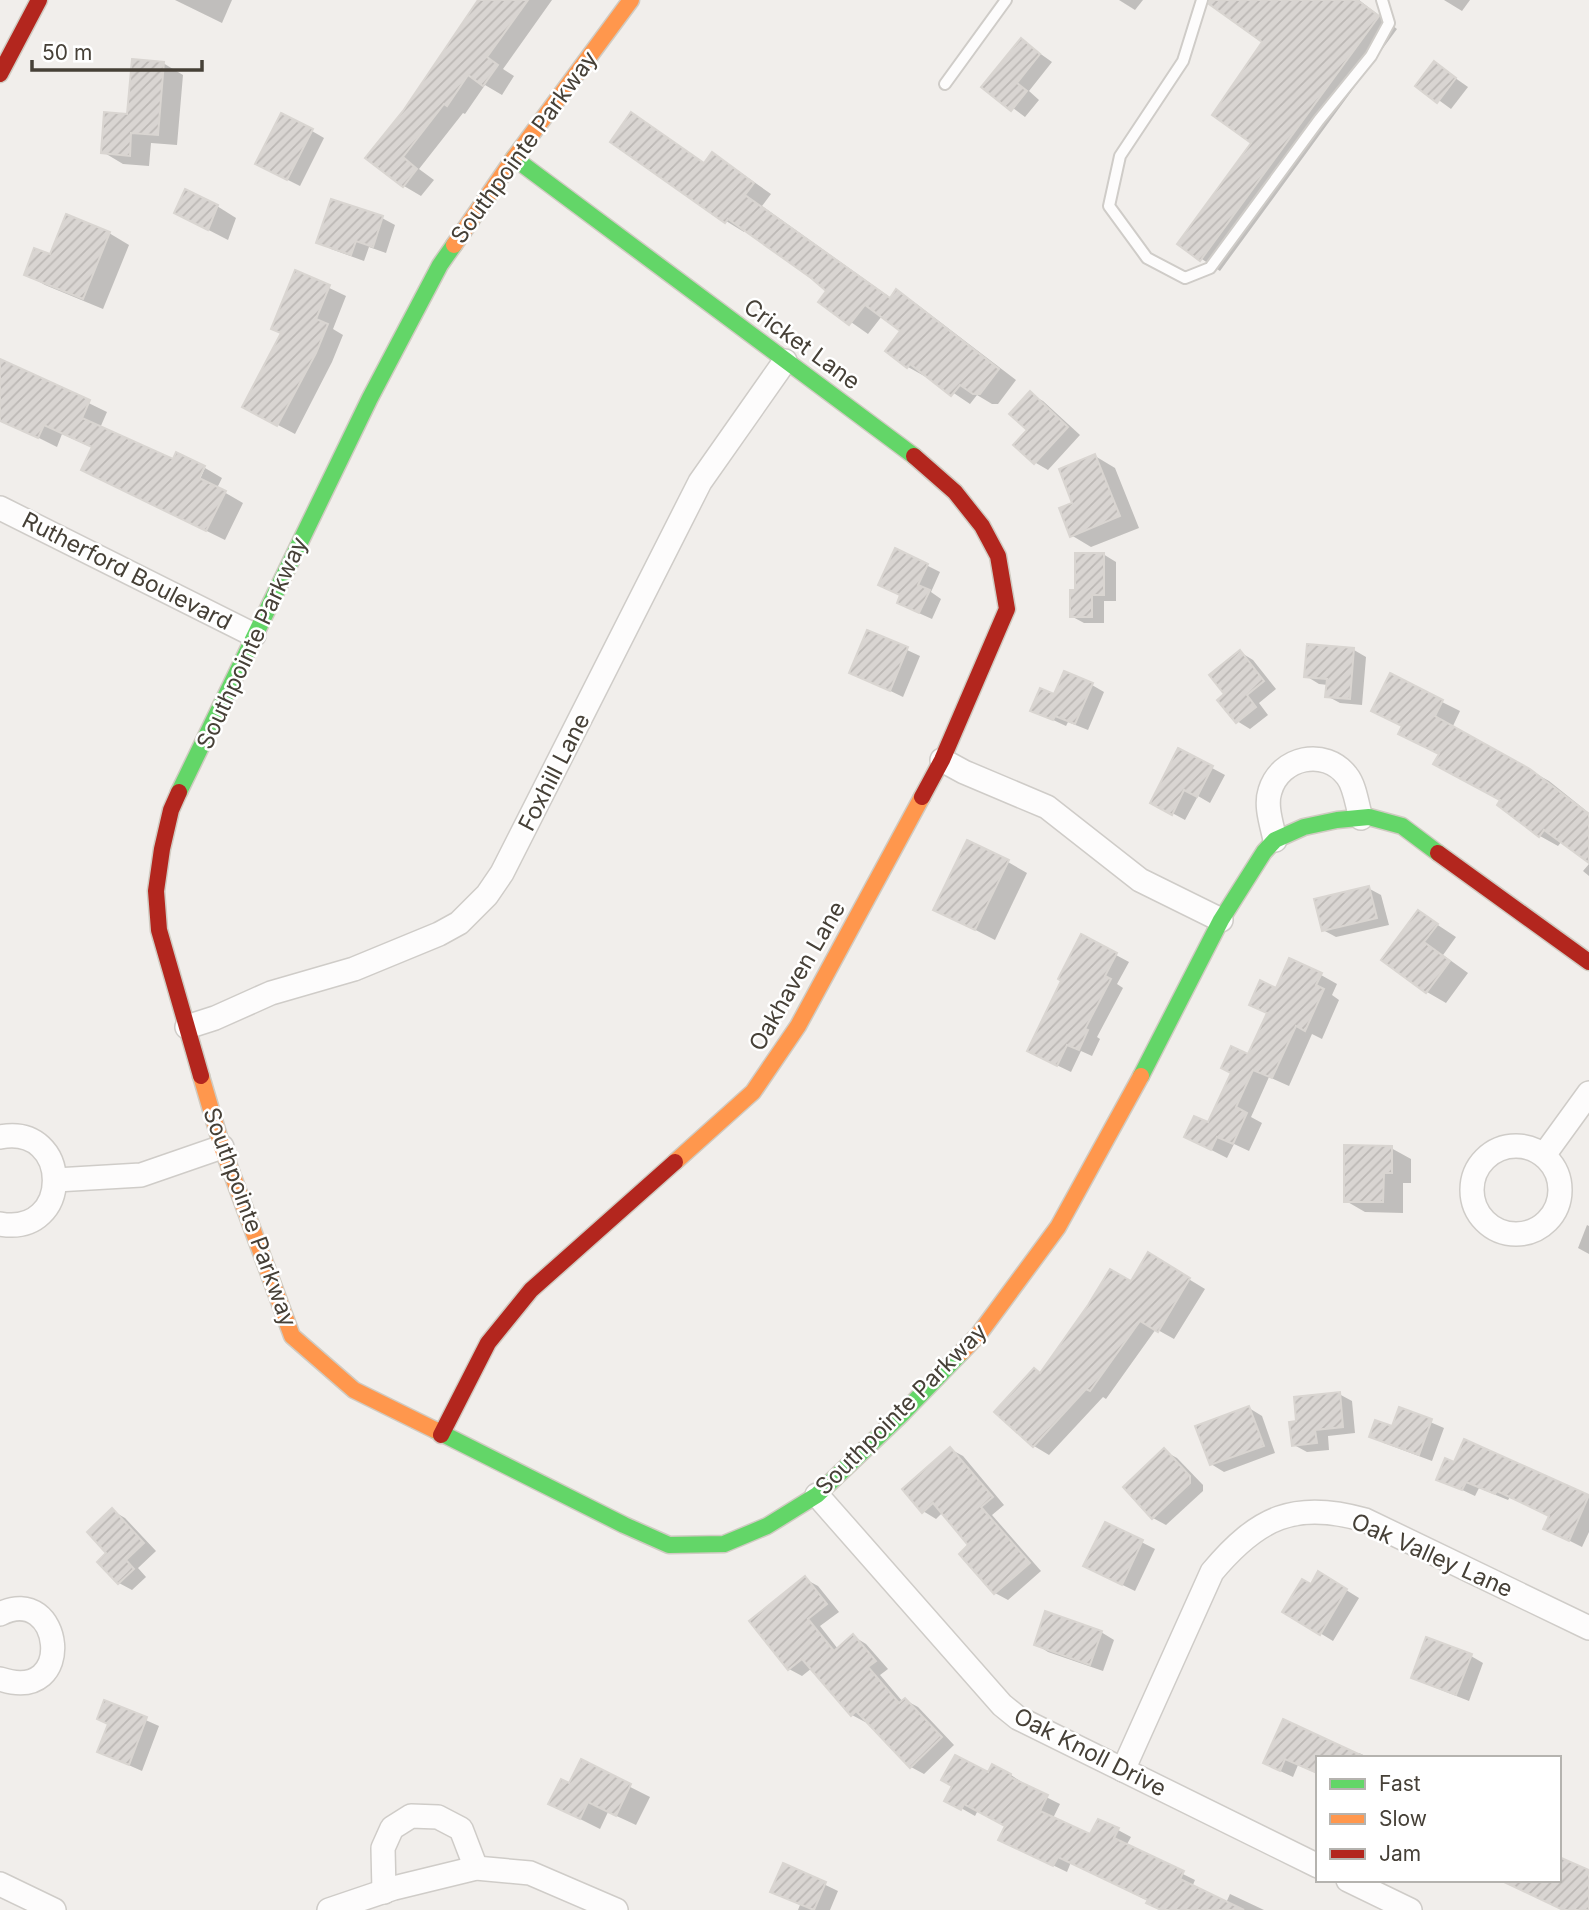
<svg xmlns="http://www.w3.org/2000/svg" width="1589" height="1910" font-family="Inter,sans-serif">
<defs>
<pattern id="building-hatch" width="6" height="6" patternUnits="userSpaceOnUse" patternTransform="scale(1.75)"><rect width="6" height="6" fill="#d9d5d2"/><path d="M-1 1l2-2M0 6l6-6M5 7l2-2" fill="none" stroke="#bcb8b5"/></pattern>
</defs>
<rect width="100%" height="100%" fill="#f1eeeb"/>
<g fill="#0003">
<path d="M 175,0 L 232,0 L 222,23 Z"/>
<path d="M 481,0 L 552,0 L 503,69 L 514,76 L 502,95 L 485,85 L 465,114 L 463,113 L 419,169 L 434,180 L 421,196 L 404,186 L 367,158 L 404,112 Z"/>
<path d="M 1119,0 L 1143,0 L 1135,10 Z"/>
<path d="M 1212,0 L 1359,0 L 1397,29 L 1220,271 L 1179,244 L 1254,142 L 1265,41 Z"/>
<path d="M 1444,0 L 1470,0 L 1462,11 Z"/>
<path d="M 1021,40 L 1052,62 L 1029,91 L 1039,100 L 1025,117 L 984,86 Z"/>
<path d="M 163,63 L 183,75 L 177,145 L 151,143 L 149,166 L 123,164 L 103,152 Z"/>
<path d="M 1434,63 L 1468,87 L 1451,109 L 1418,85 Z"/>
<path d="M 632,114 L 706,164 L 712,155 L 730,165 L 771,194 L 762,206 L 891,298 L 897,292 L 914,302 L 1016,380 L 998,404 L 992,404 L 977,395 L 970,404 L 927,375 L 926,377 L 908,367 L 887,351 L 902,331 L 882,316 L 868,334 L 821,301 L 828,291 L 745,230 L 744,232 L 726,221 Z"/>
<path d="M 312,131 L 324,138 L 300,186 L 270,171 Z"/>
<path d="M 217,206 L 236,218 L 228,240 L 195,223 Z"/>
<path d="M 382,218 L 395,225 L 386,253 L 369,247 L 364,261 L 331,249 L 318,242 Z"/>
<path d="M 109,233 L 129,245 L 103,309 L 45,285 L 26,274 L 51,257 Z"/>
<path d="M 296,272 L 346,296 L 333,329 L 343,335 L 332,362 L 295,434 L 261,416 Z"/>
<path d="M 0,360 L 107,412 L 100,428 L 174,462 L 194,485 L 197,486 L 205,468 L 222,478 L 217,488 L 243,503 L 225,540 L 83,470 L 93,448 L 62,434 L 57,447 L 17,427 L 0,412 Z"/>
<path d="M 1030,394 L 1043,401 L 1080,435 L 1048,470 L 1036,463 L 1016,445 L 1029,430 Z"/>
<path d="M 1095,456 L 1115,468 L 1139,528 L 1091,547 L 1071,535 L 1075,504 Z"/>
<path d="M 896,550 L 940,572 L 931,592 L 941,599 L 932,619 L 912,610 L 902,596 L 893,592 Z"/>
<path d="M 1103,554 L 1116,562 L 1116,601 L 1104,601 L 1104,623 L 1084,623 L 1071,616 L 1077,592 Z"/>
<path d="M 868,632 L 920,656 L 903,697 L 851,672 Z"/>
<path d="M 1354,650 L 1366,657 L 1362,705 L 1340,703 L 1327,696 L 1328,685 L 1319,684 L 1306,676 Z"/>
<path d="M 1240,652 L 1253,660 L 1276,689 L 1259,703 L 1268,715 L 1250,729 L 1237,721 L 1227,694 Z"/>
<path d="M 1390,676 L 1460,711 L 1452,728 L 1549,781 L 1589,813 L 1589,861 L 1562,841 L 1558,846 L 1540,836 L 1503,800 L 1404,727 Z"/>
<path d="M 1092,685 L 1104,692 L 1088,730 L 1068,722 L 1066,726 L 1032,710 L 1055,696 Z"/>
<path d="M 1212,768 L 1225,775 L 1210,803 L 1198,796 L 1185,820 L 1152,802 Z"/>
<path d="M 1008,862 L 1027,873 L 995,940 L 935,909 Z"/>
<path d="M 1589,864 L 1589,876 L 1583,871 Z"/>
<path d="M 1368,888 L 1381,895 L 1389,925 L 1336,937 L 1323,930 Z"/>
<path d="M 1418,912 L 1456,937 L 1443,955 L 1468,973 L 1446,1003 L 1427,992 Z"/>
<path d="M 1116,955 L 1129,962 L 1117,984 L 1123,988 L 1097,1037 L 1100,1039 L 1092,1056 L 1081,1051 L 1071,1072 L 1042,1058 Z"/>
<path d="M 1321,975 L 1337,984 L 1332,995 L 1339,1000 L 1322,1039 L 1312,1034 L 1289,1086 L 1269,1077 L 1251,1117 L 1262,1123 L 1249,1151 L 1234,1144 L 1227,1158 L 1186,1137 L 1209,1124 L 1249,1056 L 1268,1014 L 1251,1004 Z"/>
<path d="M 1391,1148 L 1411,1159 L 1411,1183 L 1403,1183 L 1403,1213 L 1365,1212 L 1346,1201 Z"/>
<path d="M 1587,1225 L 1589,1226 L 1589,1254 L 1578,1248 Z"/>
<path d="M 1149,1255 L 1205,1289 L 1174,1339 L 1156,1329 L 1106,1399 L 1103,1397 L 1049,1455 L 1034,1446 L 997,1412 L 1041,1374 L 1131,1283 Z"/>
<path d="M 1339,1394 L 1352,1401 L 1355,1433 L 1328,1436 L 1329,1450 L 1307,1452 L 1294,1445 L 1298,1422 Z"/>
<path d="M 1249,1408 L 1262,1416 L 1275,1453 L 1224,1472 L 1211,1464 Z"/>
<path d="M 1400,1409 L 1444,1428 L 1432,1461 L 1384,1443 L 1371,1436 L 1393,1428 Z"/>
<path d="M 1465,1441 L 1589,1497 L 1589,1532 L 1582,1547 L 1558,1535 L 1551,1516 L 1510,1497 L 1508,1500 L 1479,1488 L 1475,1496 L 1439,1479 L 1455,1464 Z"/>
<path d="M 950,1449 L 963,1456 L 1004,1505 L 992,1515 L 1041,1571 L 1008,1600 L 995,1593 L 971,1546 L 943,1512 L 936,1519 L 923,1511 Z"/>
<path d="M 1164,1451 L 1177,1458 L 1203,1485 L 1203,1491 L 1166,1525 L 1153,1518 Z"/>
<path d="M 113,1511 L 125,1518 L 156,1551 L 138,1568 L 146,1577 L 132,1590 L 119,1583 L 109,1553 Z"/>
<path d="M 1106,1524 L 1155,1549 L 1135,1591 L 1098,1573 Z"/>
<path d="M 1319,1573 L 1359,1598 L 1333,1641 L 1284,1611 L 1311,1586 Z"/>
<path d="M 805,1579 L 818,1586 L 839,1612 L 820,1626 L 838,1649 L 853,1636 L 866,1644 L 888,1669 L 880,1675 L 903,1702 L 905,1700 L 918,1707 L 954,1745 L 924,1774 L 911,1767 L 867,1720 L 865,1722 L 852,1715 L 812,1668 L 802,1676 L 789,1669 Z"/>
<path d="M 1101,1632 L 1114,1640 L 1103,1671 L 1048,1652 L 1036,1644 Z"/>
<path d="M 1471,1656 L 1483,1663 L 1469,1701 L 1426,1684 L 1413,1677 Z"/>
<path d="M 105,1702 L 159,1726 L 142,1771 L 99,1752 L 109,1725 Z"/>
<path d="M 1284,1722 L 1358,1755 L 1359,1753 L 1370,1758 L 1318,1758 L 1318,1774 L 1298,1765 L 1293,1777 L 1278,1770 Z"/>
<path d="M 581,1762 L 650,1797 L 636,1825 L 608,1812 L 600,1829 L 570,1814 L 570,1785 Z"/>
<path d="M 989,1775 L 1011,1775 L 1023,1783 L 1022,1785 L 1060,1804 L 1053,1818 L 1091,1836 L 1118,1830 L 1131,1837 L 1126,1846 L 1195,1880 L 1192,1887 L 1226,1903 L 1230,1894 L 1264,1910 L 1166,1910 L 1071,1862 L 1067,1872 L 1013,1846 L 1007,1826 L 978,1810 L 975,1816 L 947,1800 Z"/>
<path d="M 784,1865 L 838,1891 L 830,1910 L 798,1910 L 800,1905 L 772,1891 Z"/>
</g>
<g fill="url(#building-hatch)" stroke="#d9d5d1" stroke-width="2">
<path d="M 478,0 L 528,0 L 487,57 L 498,65 L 483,86 L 468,75 L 447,106 L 444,104 L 403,157 L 417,169 L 403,187 L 365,158 L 403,111 Z"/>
<path d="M 1210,0 L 1357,0 L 1379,16 L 1200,261 L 1177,244 L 1251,143 L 1212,115 L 1262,42 L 1209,4 Z"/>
<path d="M 1021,38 L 1040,54 L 1017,83 L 1027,91 L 1011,111 L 981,87 Z"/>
<path d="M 132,59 L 164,62 L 158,135 L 131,133 L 130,156 L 101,153 L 104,112 L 127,114 Z"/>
<path d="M 1434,61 L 1456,78 L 1437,103 L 1415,86 Z"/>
<path d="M 631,112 L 704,163 L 712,152 L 754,183 L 745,195 L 890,298 L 896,289 L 999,369 L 980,394 L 973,394 L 960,385 L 951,396 L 910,364 L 907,368 L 885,351 L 900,331 L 865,305 L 849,325 L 818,302 L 826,291 L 811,278 L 728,219 L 725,223 L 610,142 Z"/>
<path d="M 281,113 L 313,129 L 287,180 L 255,164 Z"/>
<path d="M 185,189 L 218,205 L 208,230 L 174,213 Z"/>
<path d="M 331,199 L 383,216 L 373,247 L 356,241 L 351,255 L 316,243 Z"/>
<path d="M 66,214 L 110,232 L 83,299 L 24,275 L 34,248 L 50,254 Z"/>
<path d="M 295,270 L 330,285 L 316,319 L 328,324 L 316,353 L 277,426 L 242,407 L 281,333 L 271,329 Z"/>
<path d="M 0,359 L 90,400 L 82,418 L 173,459 L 176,452 L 205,466 L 199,478 L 226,491 L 206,531 L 81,470 L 92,447 L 44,425 L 38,438 L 0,421 Z"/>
<path d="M 1030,391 L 1068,427 L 1034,464 L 1013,445 L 1027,430 L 1009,414 Z"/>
<path d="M 1095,454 L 1120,516 L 1070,537 L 1059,508 L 1072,503 L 1059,469 Z"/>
<path d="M 895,548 L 928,564 L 918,585 L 930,590 L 919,613 L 897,603 L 900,595 L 878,585 Z"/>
<path d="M 1075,553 L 1104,553 L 1104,595 L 1092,595 L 1092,617 L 1070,617 L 1070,590 L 1075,590 Z"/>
<path d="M 867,630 L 908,647 L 890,691 L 849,673 Z"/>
<path d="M 1307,644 L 1354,648 L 1350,699 L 1325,697 L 1327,679 L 1304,677 Z"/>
<path d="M 1240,650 L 1264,681 L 1247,695 L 1256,707 L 1236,723 L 1217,700 L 1224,694 L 1209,675 Z"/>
<path d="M 1064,671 L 1093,683 L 1075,724 L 1055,716 L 1053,720 L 1030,711 L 1040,688 L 1054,694 Z"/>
<path d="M 1390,673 L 1443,700 L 1435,716 L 1530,769 L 1589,814 L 1589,863 L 1544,830 L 1539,837 L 1497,805 L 1500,800 L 1433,764 L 1439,754 L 1398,734 L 1402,726 L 1371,711 Z"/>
<path d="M 1178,748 L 1213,766 L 1197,797 L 1184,790 L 1172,815 L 1150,803 Z"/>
<path d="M 967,840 L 1009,860 L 975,930 L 933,910 Z"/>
<path d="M 1369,886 L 1377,918 L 1322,931 L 1314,899 Z"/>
<path d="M 1418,910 L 1438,924 L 1424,942 L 1450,961 L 1426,993 L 1381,960 Z"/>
<path d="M 1081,934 L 1117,953 L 1105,976 L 1111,979 L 1085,1029 L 1088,1030 L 1079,1050 L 1067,1045 L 1057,1066 L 1027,1051 L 1061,981 L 1058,979 Z"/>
<path d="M 1289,958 L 1322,973 L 1316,985 L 1324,989 L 1305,1031 L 1296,1026 L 1272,1078 L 1253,1070 L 1236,1107 L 1247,1113 L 1233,1144 L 1217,1137 L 1211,1150 L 1184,1137 L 1194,1116 L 1208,1122 L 1231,1073 L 1221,1068 L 1231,1046 L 1248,1054 L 1267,1013 L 1249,1005 L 1260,980 L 1276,988 Z"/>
<path d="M 1344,1145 L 1392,1146 L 1392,1173 L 1384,1173 L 1383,1202 L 1344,1202 Z"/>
<path d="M 1148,1252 L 1190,1278 L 1158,1332 L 1140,1321 L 1090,1391 L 1086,1389 L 1033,1447 L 994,1412 L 1034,1368 L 1040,1373 L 1088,1305 L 1110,1269 L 1131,1281 Z"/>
<path d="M 1340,1392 L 1343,1427 L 1315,1430 L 1317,1443 L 1292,1446 L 1289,1422 L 1296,1421 L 1294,1397 Z"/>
<path d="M 1249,1406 L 1264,1446 L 1210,1465 L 1195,1426 Z"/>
<path d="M 1399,1407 L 1432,1419 L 1419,1455 L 1369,1437 L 1375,1420 L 1392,1426 Z"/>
<path d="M 1464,1439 L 1589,1495 L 1569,1541 L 1543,1529 L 1549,1516 L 1497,1491 L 1495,1494 L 1466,1482 L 1462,1490 L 1436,1480 L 1445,1458 L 1454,1462 Z"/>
<path d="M 950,1447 L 993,1497 L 981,1507 L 1030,1563 L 994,1594 L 959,1554 L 968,1545 L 933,1503 L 922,1513 L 902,1489 Z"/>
<path d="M 1164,1448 L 1190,1476 L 1190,1483 L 1152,1519 L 1123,1487 Z"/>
<path d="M 112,1508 L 144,1543 L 126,1560 L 134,1569 L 118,1584 L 97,1562 L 106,1553 L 87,1532 Z"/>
<path d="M 1105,1522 L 1143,1540 L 1122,1585 L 1083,1566 Z"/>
<path d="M 1318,1571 L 1347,1589 L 1320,1635 L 1282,1612 L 1302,1579 L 1311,1584 Z"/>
<path d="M 805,1576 L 827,1604 L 808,1619 L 834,1651 L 853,1634 L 876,1661 L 868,1667 L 899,1703 L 905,1698 L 942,1737 L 910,1768 L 856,1711 L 851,1716 L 802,1659 L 788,1670 L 749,1621 Z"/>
<path d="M 1045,1611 L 1102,1631 L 1090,1665 L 1034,1645 Z"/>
<path d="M 1426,1637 L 1472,1654 L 1456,1695 L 1411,1678 Z"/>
<path d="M 104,1700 L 147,1717 L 129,1765 L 97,1752 L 108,1724 L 97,1719 Z"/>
<path d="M 1283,1719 L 1367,1758 L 1318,1758 L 1315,1772 L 1285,1759 L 1280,1771 L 1263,1763 Z"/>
<path d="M 955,1755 L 988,1772 L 992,1764 L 1011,1774 L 1010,1777 L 1048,1795 L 1040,1811 L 1090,1834 L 1098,1819 L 1119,1828 L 1114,1838 L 1184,1871 L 1180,1879 L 1244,1910 L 1161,1910 L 1146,1903 L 1148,1900 L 1058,1857 L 1053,1866 L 998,1840 L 1005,1826 L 964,1804 L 961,1810 L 944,1801 L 952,1786 L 941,1780 Z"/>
<path d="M 581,1759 L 631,1784 L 616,1816 L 588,1802 L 580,1819 L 548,1804 L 561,1779 L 569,1783 Z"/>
<path d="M 1559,1857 L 1589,1870 L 1589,1910 L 1563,1910 L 1500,1880 L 1559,1880 Z"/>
<path d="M 783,1863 L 826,1882 L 814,1910 L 770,1892 Z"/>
</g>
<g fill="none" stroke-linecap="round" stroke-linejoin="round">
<g stroke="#cfccc8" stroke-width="14">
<g id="lane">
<path d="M 1202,0 L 1183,61 L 1120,156 L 1109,206 L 1147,258 L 1185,278 L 1210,268 L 1319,120 L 1371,56 L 1389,23 L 1382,0"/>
<path d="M 945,84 L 1006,0"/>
</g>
</g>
<g stroke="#cfccc8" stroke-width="26">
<g id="street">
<path d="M 0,508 L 254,635"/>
<path d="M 942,760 L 964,772 L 1047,807 L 1140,880 L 1221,920"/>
<path d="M 1275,840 C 1272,825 1265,806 1270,791 C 1280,757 1325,747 1347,776 C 1355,786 1357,805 1361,818"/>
<path d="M 187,1027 L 215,1018 L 271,993 L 354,969 L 439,934 L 459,923 L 487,895 L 502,873 L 700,482 L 785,361"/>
<path d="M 0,1137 C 72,1123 73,1237 0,1224"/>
<circle cx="1516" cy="1190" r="44"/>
<path d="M 1544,1155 L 1589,1093"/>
<path d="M 56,1180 L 141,1175 L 222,1147"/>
<path d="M 817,1495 L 1002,1705 L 1018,1718 L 1318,1866"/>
<path d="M 0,1614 C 62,1582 78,1705 0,1679"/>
<path d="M 1123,1770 L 1212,1572 C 1258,1517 1295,1500 1365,1520 L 1589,1628"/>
<path d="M 1348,1880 L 1410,1910"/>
<path d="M 0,1884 L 54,1910"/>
<path d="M 384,1892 L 383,1848 L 392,1828 L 411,1816 L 438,1817 L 461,1829 L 476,1868"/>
<path d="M 329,1910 L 394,1888 L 476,1868 L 530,1873 L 616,1910"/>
</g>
</g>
<g stroke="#d0cbc2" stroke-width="19">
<g id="fast">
<path d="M 514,158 L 914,456"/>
<path d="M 179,792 L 370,398 L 440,265 L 454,245"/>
<path d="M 1141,1076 L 1221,920 L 1264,852 L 1275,840 L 1304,827 L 1337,820 L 1369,817 L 1402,826 L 1438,853"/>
<path d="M 435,1430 L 624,1525 L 669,1545 L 724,1544 L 767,1526 L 817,1495 L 903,1413 L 961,1353"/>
</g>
</g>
<g stroke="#d0cbc2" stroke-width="19">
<g id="slow">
<path d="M 454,245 L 514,158 L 631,0"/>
<path d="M 201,1076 L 222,1147 L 292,1336 L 354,1390 L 435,1430"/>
<path d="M 675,1162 L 753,1092 L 798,1026 L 922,797"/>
<path d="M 961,1353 L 979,1334 L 1058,1227 L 1141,1076"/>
</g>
</g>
<g stroke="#d0cbc2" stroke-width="19">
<g id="jam">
<path d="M 0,74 L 39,0"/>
<path d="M 914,456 L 955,492 L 982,526 L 998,556 L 1007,609 L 942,760 L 922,797"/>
<path d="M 179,792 L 171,810 L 162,849 L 156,891 L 159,930 L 201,1076"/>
<path d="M 1438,853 L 1589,962"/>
<path d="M 441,1435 L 488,1343 L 531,1290 L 675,1162"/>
</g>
</g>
<use href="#lane" stroke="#fdfcfc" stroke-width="10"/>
<use href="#street" stroke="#fdfcfc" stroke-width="23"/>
<use href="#fast" stroke="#63d668" stroke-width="16"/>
<use href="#slow" stroke="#ff974d" stroke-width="16"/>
<use href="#jam" stroke="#b3261e" stroke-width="16"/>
</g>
<g text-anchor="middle" stroke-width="5" stroke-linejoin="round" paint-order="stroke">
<g font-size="23" fill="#464037" stroke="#fff">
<text transform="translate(524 147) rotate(-54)" y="8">Southpointe Parkway</text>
<text transform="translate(802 344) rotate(36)" y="8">Cricket Lane</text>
<text transform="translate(127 571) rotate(27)" y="8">Rutherford Boulevard</text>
<text transform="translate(252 643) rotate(-65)" y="8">Southpointe Parkway</text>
<text transform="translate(554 772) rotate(-63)" y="8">Foxhill Lane</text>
<text transform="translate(797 976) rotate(-60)" y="8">Oakhaven Lane</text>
<text transform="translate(250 1217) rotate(70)" y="8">Southpointe Parkway</text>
<text transform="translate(901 1409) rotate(-45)" y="8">Southpointe Parkway</text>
<text transform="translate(1432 1555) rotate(24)" y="8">Oak Valley Lane</text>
<text transform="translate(1090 1752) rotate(27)" y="8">Oak Knoll Drive</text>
</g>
</g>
<rect x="1316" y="1756" width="245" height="126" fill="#ffffff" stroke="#b5b3af" stroke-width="2"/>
<rect x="1330" y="1779" width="35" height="10" fill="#63d668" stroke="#b5b3af" stroke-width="2"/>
<text x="1379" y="1791" font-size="21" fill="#464037">Fast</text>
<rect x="1330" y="1814" width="35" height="10" fill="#ff974d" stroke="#b5b3af" stroke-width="2"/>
<text x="1379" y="1826" font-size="21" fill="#464037">Slow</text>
<rect x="1330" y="1849" width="35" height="10" fill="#b3261e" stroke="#b5b3af" stroke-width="2"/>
<text x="1379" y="1861" font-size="21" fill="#464037">Jam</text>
<path d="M32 60v10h170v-10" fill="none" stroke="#464037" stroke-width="3.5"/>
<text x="42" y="60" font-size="21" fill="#464037" stroke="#ffffff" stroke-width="5" paint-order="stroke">50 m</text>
</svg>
